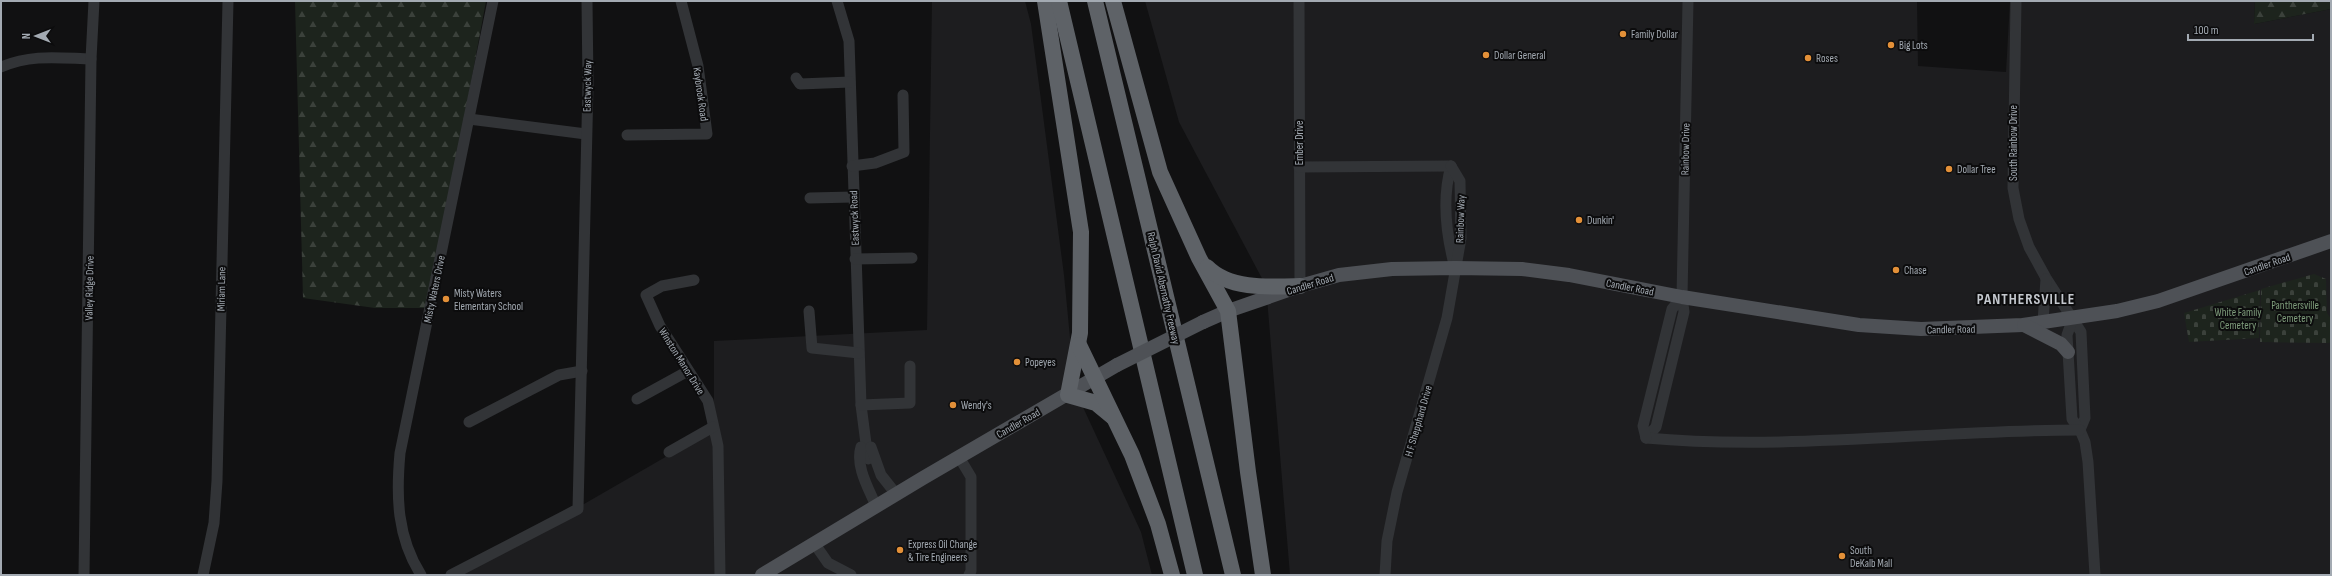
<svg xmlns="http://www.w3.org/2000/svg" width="2332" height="576" font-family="'Sofia Sans Condensed',sans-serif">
<defs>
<pattern id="forest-firs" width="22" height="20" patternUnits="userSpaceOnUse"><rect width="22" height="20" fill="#1d241d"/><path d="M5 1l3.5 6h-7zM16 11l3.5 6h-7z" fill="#3b413b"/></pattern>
<pattern id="cemetery-stones" width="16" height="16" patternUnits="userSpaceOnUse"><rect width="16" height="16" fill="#1d241d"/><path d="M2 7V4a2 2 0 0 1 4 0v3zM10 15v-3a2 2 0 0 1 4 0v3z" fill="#3b413b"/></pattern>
</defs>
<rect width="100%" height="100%" fill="#111112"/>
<g fill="#1d1d1f">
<path d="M 932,1 L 1025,1 L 1031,24 L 1064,275 L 1075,390 L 1141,532 L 1152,575 L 461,575 L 714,429 L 714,341 L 927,330 Z"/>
<path d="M 1145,1 L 1917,1 L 1918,66 L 2006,72 L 2010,1 L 2255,1 L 2254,24 L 2331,9 L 2331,575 L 1290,575 L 1266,286 L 1179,122 Z"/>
</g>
<g fill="url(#forest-firs)">
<path d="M 295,1 L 486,1 L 429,308 L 375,308 L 303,298 Z"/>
<path d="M 2255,1 L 2331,1 L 2331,9 L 2254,24 Z"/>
</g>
<g fill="url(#cemetery-stones)">
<path d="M 2314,274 L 2326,279 L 2327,313 L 2331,319 L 2331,342 L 2328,343 L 2260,342 L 2261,289 Z"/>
<path d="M 2260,290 L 2259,338 L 2189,342 L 2184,313 Z"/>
</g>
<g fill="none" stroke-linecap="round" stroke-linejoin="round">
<g stroke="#323437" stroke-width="11">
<path d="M 837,1 L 849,41 L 861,405 L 868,459"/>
<path d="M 1299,1 L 1300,286"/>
<path d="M 2016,1 L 2013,188 L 2019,219 L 2029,247 L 2046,278 L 2081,332 L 2085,418 L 2080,430"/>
<path d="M 1,67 C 32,54 58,58 91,59"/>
<path d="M 796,78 L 800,84 L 850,82"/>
<path d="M 469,119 L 586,134"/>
<path d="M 627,135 L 707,134 L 698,66 L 681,1"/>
<path d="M 852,166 L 875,163 L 904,152 L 903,95"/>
<path d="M 1451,166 C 1442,198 1446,233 1454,264"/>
<path d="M 1299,167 L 1451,166"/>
<path d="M 810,198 L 853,197"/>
<path d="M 855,259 L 912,258"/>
<path d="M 694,280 L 662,286 L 646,295 L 660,326 L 708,401 L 718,446 L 720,575"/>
<path d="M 809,311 L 812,348 L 859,353"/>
<path d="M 2073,318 L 2067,335 L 2072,419 L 2080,430 L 2085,442 L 2088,462 L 2095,575"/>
<path d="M 2043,322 L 2046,279"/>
<path d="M 637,399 L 688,371"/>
<path d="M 861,405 L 910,403 L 910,366"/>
<path d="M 469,422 L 559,375 L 582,371"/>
<path d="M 1646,438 L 1656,427 L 1684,312 L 1682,297 L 1688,1"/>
<path d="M 1646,438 C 1789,451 1936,430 2080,430"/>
<path d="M 1646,438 L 1643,426 L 1672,309 L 1682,297"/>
<path d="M 861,447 C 855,466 869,489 876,506"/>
<path d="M 871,447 L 881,475 L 896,494"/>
<path d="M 669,452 L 713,427"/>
<path d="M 959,457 L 971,477 L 971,571 L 969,575"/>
<path d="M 814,543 L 828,563 L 851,575"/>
<path d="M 84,575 L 91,59 L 94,1"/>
<path d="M 203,575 L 214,523 L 217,481 L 228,1"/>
<path d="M 421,575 C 397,537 396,497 400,453 L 493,1"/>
<path d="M 451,575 L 578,509 L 588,85 L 587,1"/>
<path d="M 1385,575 L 1387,541 L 1397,492 L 1447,318 L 1461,238 L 1460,181 L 1451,166"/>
</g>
<g stroke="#4e5156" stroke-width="14">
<path d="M 1203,322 L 1228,311 L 1300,286 L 1339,275 L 1392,269 L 1455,268 L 1522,269 L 1569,275 L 1682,297 L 1859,325 L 1921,329 L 2023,325 L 2117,311 L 2158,301 L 2331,241"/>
<path d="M 2024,325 L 2061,344 L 2068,352"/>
<path d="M 762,575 L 923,478 L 1117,365"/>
</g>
<g stroke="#5e6267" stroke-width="16">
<path d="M 1045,1 L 1081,232 L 1080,333 L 1068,395 L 1096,403 L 1113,417"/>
<path d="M 1059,1 L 1195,575"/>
<path d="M 1095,1 L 1233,575"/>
<path d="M 1113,1 L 1160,172 L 1199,258 L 1228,311 L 1248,472 L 1263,575"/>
<path d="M 1207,267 C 1229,290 1271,287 1300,286"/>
<path d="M 1079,345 L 1132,455 L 1158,524 L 1172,575"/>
</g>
<path stroke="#4e5156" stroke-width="14" d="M 1117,365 L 1203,322"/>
</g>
<g fill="#e39038" stroke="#0c0c0d" stroke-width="1.5">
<circle cx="1623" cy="34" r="4"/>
<circle cx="1891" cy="45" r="4"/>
<circle cx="1486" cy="55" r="4"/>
<circle cx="1808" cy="58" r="4"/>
<circle cx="1949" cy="169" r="4"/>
<circle cx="1579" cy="220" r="4"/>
<circle cx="1896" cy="270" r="4"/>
<circle cx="446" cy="299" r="4"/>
<circle cx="1017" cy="362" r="4"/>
<circle cx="953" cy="405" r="4"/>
<circle cx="900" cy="550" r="4"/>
<circle cx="1842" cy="556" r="4"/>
</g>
<g text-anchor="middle" stroke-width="4" stroke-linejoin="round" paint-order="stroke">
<g font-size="11" fill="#a3aab2" stroke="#0c0c0d" text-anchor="start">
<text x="1631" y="38">Family Dollar</text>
<text x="1899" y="49">Big Lots</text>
<text x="1494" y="59">Dollar General</text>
<text x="1816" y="62">Roses</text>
<text x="1957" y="173">Dollar Tree</text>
<text x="1587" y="224">Dunkin'</text>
<text x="1904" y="274">Chase</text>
<text x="454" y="297">Misty Waters<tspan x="454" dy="13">Elementary School</tspan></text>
<text x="1025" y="366">Popeyes</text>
<text x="961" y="409">Wendy's</text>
<text x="908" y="548">Express Oil Change<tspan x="908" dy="13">&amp; Tire Engineers</tspan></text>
<text x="1850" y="554">South<tspan x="1850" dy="13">DeKalb Mall</tspan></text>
</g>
<g font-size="11" fill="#a3aab2" stroke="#0c0c0d">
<text transform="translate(587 86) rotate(-89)" y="4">Eastwyck Way</text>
<text transform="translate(701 94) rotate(82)" y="4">Kaybrook Road</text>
<text transform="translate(1299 143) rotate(-90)" y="4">Ember Drive</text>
<text transform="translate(2013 143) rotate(-90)" y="4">South Rainbow Drive</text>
<text transform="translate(1685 149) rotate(-89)" y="4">Rainbow Drive</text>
<text transform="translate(854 218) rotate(-92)" y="4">Eastwyck Road</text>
<text transform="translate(1460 219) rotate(-88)" y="4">Rainbow Way</text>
<text transform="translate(2267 264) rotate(-19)" y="4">Candler Road</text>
<text transform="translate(1310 284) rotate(-17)" y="4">Candler Road</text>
<text transform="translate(1630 287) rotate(11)" y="4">Candler Road</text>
<text transform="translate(89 288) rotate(-89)" y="4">Valley Ridge Drive</text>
<text transform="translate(1164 288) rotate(77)" y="4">Ralph David Abernathy Freeway</text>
<text transform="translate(221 289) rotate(-89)" y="4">Miriam Lane</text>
<text transform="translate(434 289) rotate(-78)" y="4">Misty Waters Drive</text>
<text transform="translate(1951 329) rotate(-1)" y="4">Candler Road</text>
<text transform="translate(682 361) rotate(58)" y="4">Winston Manor Drive</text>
<text transform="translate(1418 421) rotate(-74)" y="4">H F Shepphard Drive</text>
<text transform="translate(1018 423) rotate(-30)" y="4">Candler Road</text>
</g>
<g font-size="11" fill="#7e9c7b" stroke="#0c0c0d">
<text x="2295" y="309">Panthersville<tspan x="2295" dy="13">Cemetery</tspan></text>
<text x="2238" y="316">White Family<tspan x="2238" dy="13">Cemetery</tspan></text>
</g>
<g font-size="15" font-weight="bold" letter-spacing="1" fill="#c4c8ce" stroke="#0c0c0d">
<text x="2026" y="304">PANTHERSVILLE</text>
</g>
</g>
<rect width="2332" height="576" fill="none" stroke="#a3aab2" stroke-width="4"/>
<g transform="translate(36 36) rotate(270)" stroke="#0c0c0d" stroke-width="3" paint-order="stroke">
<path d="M0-3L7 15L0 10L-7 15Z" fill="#a3aab2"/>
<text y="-6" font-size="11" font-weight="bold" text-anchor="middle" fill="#a3aab2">N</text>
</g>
<path d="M2188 34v6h125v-6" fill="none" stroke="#a3aab2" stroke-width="2"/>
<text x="2194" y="34" font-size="12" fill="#a3aab2" stroke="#0c0c0d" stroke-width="3" paint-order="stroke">100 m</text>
</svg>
